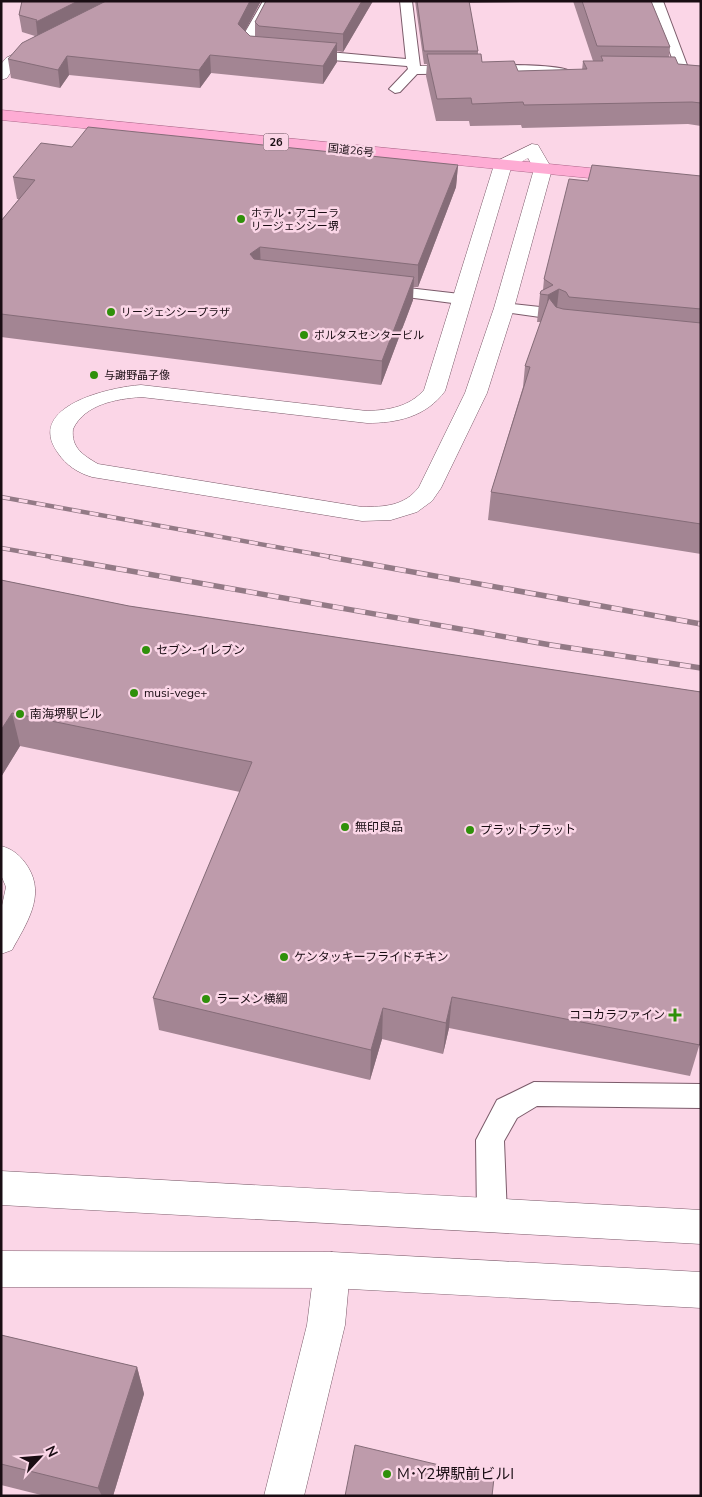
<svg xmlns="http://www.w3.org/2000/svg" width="702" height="1497" font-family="'Nunito Sans','Noto Sans JP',sans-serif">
<rect width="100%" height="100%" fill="#fbd6e7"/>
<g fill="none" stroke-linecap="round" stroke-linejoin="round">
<g stroke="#7b5b6a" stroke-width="2">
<g id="service">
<path d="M 263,1 L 275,1 L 253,40 L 259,46 L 269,47 L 271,50 C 262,60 247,50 240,41 Z"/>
<path d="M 400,1 L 412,1 L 420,66 C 441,66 562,61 571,72 L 565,76 L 521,73 L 417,74 L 400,92 L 395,93 L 389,89 L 408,69 L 407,66 L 307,58 L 301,54 L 307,50 L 406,59 Z"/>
<path d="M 651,1 L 663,1 L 690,73 L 701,73 L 701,81 L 685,81 L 679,77 Z"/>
<path d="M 382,285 L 460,294 L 468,299 L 460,304 L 376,293 L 374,290 L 376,287 Z"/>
<path d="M 504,303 L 540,307 L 548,312 L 540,317 L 498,311 L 496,308 Z"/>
<path d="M 534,1082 L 701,1084 L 701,1108 L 537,1106 L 517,1118 L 504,1141 L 507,1216 L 502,1226 L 492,1230 L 482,1226 L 477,1216 L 476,1140 L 497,1100 Z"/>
</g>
</g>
<g stroke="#7b5b6a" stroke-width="1">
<g id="minor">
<path d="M 41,40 L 46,42 L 49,45 L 46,48 L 16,64 L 7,78 L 1,80 L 1,64 L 6,58 Z"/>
<path d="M 532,144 L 538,145 L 552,169 L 514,308 L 487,393 L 441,488 L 432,501 L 417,512 L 391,520 L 362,521 L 92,477 C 78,473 66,465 58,453 C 24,406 111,387 141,385 L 367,411 C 389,410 409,407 424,390 L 494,165 L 497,161 ZM 528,158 L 534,169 L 494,308 L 465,393 L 419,487 C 405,506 384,507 362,507 L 98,464 C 83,455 71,448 73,429 C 85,404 116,399 141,397 L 367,423 C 397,423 426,417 445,391 L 511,168 Z"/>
<path d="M 332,1252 L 345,1257 L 350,1270 L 345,1325 L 304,1496 L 264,1496 L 307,1325 L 314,1270 L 319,1257 Z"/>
</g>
</g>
<g stroke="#7b5b6a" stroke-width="1">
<g id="tertiary">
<path d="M 1,846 C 13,849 21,856 28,867 C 46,896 26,924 12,950 L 1,954 L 1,910 L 6,887 L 1,875 Z"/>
<path d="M 1,1171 L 701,1210 L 701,1244 L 1,1205 Z"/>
<path d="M 1,1251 L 332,1252 L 701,1272 L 701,1308 L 332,1288 L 1,1287 Z"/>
</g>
</g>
<g stroke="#ad678a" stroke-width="1">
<path id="trunk" d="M 1,110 L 701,179 L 701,189 L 1,120 Z"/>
</g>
<use href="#service" fill="#fff" fill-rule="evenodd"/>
<use href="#minor" fill="#fff" fill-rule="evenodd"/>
<use href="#tertiary" fill="#fff" fill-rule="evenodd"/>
<use href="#trunk" fill="#feacd4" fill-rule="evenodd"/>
<g stroke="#937a86" stroke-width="4.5">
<g id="rail-far1">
<path d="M 1,497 L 337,558"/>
<path d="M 1,548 L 58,558"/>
</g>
</g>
<g stroke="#937a86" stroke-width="5.5">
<g id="rail">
<path d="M 51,557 L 551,645 L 701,668"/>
<path d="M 330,557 L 701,624"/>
</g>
</g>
<use href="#rail-far1" stroke="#fbd6e7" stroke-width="3" stroke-dasharray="9" stroke-linecap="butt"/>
<use href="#rail" stroke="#fbd6e7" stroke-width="4" stroke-dasharray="11" stroke-linecap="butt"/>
</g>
<g fill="#a38593">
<path d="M 22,1 L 261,1 L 245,31 L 250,36 L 255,36 L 255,22 L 266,1 L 373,1 L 343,52 L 337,51 L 337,62 L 323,84 L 211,73 L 200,88 L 69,75 L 60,88 L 11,78 L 8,59 L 35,36 L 22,32 L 19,15 Z"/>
<path d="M 415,1 L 572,1 L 469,3 L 478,51 L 478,54 L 482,62 L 518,71 L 582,70 L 583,61 L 593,61 L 573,1 L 651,1 L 670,47 L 669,57 L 678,64 L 701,66 L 701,126 L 688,124 L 522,128 L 521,125 L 470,126 L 469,121 L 436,121 L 426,76 L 427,64 L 424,64 Z"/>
<path d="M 72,147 L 458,165 L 456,187 L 418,287 L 413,287 L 413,300 L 381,385 L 1,337 L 1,221 L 19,199 L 17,199 L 13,177 Z"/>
<path d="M 701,176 L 701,554 L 488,520 L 491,492 L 523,387 L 525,366 L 541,322 L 537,322 L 540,294 L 543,290 L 544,279 L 588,181 Z"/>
<path d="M 1,580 L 129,606 L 701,692 L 701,1043 L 700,1043 L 690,1076 L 449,1028 L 443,1054 L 382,1039 L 370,1080 L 159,1030 L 153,998 L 240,792 L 20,746 L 1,777 Z"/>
<path d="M 1,1335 L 137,1367 L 144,1394 L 113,1496 L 45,1496 L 1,1485 Z"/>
</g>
<g fill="#856c78">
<path d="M 78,1 L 116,1 L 38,40 L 36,22 Z"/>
<path d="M 250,1 L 261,1 L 239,42 L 238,24 Z"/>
<path d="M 362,1 L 373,1 L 343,52 L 343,34 Z"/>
<path d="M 337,43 L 337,62 L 323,84 L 323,66 Z"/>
<path d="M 210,55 L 211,73 L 200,88 L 199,70 Z"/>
<path d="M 67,56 L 69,75 L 60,88 L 58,70 Z"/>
<path d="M 458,165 L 456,187 L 418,287 L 418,265 Z"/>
<path d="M 260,247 L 261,270 L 250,254 Z"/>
<path d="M 414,277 L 413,300 L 381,385 L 382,361 Z"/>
<path d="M 559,289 L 556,316 L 545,322 L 548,295 Z"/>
<path d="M 12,713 L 20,746 L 1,777 L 1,730 Z"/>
<path d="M 452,997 L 449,1028 L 443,1054 L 446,1023 Z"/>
<path d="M 383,1008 L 382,1039 L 370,1080 L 371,1050 Z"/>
<path d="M 137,1367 L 144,1394 L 113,1496 L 102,1496 L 98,1488 Z"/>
</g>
<g fill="#be9bab" stroke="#856c78">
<path d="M 22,1 L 78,1 L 36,22 L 37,20 L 19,15 Z"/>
<path d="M 106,1 L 250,1 L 238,24 L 250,36 L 337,43 L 323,66 L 210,55 L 199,70 L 67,56 L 58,70 L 8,59 L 22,43 Z"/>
<path d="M 266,1 L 362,1 L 343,34 L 259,26 L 255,22 Z"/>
<path d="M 417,1 L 469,1 L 478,51 L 424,51 Z"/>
<path d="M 582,1 L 651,1 L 670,47 L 597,46 Z"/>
<path d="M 427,54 L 481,54 L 482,62 L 514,61 L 518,71 L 587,69 L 583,61 L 603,61 L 601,56 L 675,57 L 678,64 L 701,66 L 701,103 L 692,102 L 524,105 L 523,102 L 472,104 L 471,98 L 437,99 Z"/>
<path d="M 88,127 L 458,165 L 418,265 L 260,247 L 250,254 L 254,259 L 414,277 L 382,361 L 1,314 L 1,221 L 35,180 L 13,177 L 41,143 L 72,147 Z"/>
<path d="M 592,165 L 701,176 L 701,309 L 569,297 L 566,292 L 559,289 L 548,295 L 540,294 L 541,291 L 553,285 L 544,279 L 569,179 L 588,181 Z"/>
<path d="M 549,298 L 556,307 L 563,309 L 701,323 L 701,524 L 491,492 L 530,367 L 525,366 Z"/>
<path d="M 1,580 L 129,606 L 701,692 L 701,1035 L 700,1045 L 452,997 L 446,1023 L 383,1008 L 371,1050 L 153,998 L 252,762 L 12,713 L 1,730 Z"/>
<path d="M 1,1335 L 137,1367 L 98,1488 L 1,1464 Z"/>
<path d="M 355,1445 L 494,1478 L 492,1496 L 345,1496 Z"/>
</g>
<g fill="#2f900a" stroke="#fbd6e7" stroke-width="2">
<circle cx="241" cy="219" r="5"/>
<circle cx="111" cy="312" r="5"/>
<circle cx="304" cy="335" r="5"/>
<circle cx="94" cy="375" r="5"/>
<circle cx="146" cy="650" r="5"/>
<circle cx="134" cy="693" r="5"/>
<circle cx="20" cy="714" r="5"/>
<circle cx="345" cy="827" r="5"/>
<circle cx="470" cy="830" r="5"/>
<circle cx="284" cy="957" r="5"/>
<circle cx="206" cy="999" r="5"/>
<path d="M672.5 1007.5h5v5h5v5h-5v5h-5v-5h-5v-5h5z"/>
<circle cx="387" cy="1474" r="5"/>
</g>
<g text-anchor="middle" stroke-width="5" stroke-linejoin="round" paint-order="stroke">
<rect fill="#fbd6e7" stroke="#5d4953" stroke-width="1" x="263.5" y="133.5" width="25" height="17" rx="4"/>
<g font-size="11" font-weight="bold" fill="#190d13">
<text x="276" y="146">26</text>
</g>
<g font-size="11" fill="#190d13" stroke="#fbd6e7">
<text transform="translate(351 150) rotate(6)" y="4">国道26号</text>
</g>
<g font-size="11" fill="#190d13" stroke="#fbd6e7" text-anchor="start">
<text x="251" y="217">ホテル・アゴーラ<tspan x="251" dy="13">リージェンシー堺</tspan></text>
<text x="121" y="316">リージェンシープラザ</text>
<text x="314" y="339">ポルタスセンタービル</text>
<text x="104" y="379">与謝野晶子像</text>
</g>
<g font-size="12" fill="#190d13" stroke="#fbd6e7" text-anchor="start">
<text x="156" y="654">セブン-イレブン</text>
<text x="144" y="697">musi-vege+</text>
<text x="30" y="718">南海堺駅ビル</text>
<text x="355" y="831">無印良品</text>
<text x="480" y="834">プラットプラット</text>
<text x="294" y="961">ケンタッキーフライドチキン</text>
<text x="216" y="1003">ラーメン横綱</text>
<text x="665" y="1019" text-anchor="end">ココカラファイン</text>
</g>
<g font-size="15" fill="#190d13" stroke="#fbd6e7" text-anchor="start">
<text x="397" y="1479">M･Y2堺駅前ビルI</text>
</g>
</g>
<rect width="702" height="1497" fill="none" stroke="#190d13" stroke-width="5"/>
<g transform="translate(40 1457) rotate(64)" stroke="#fbd6e7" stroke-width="4" paint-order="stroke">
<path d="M0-4L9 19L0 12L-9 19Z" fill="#190d13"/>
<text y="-8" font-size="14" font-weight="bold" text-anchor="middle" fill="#190d13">N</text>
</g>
</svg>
